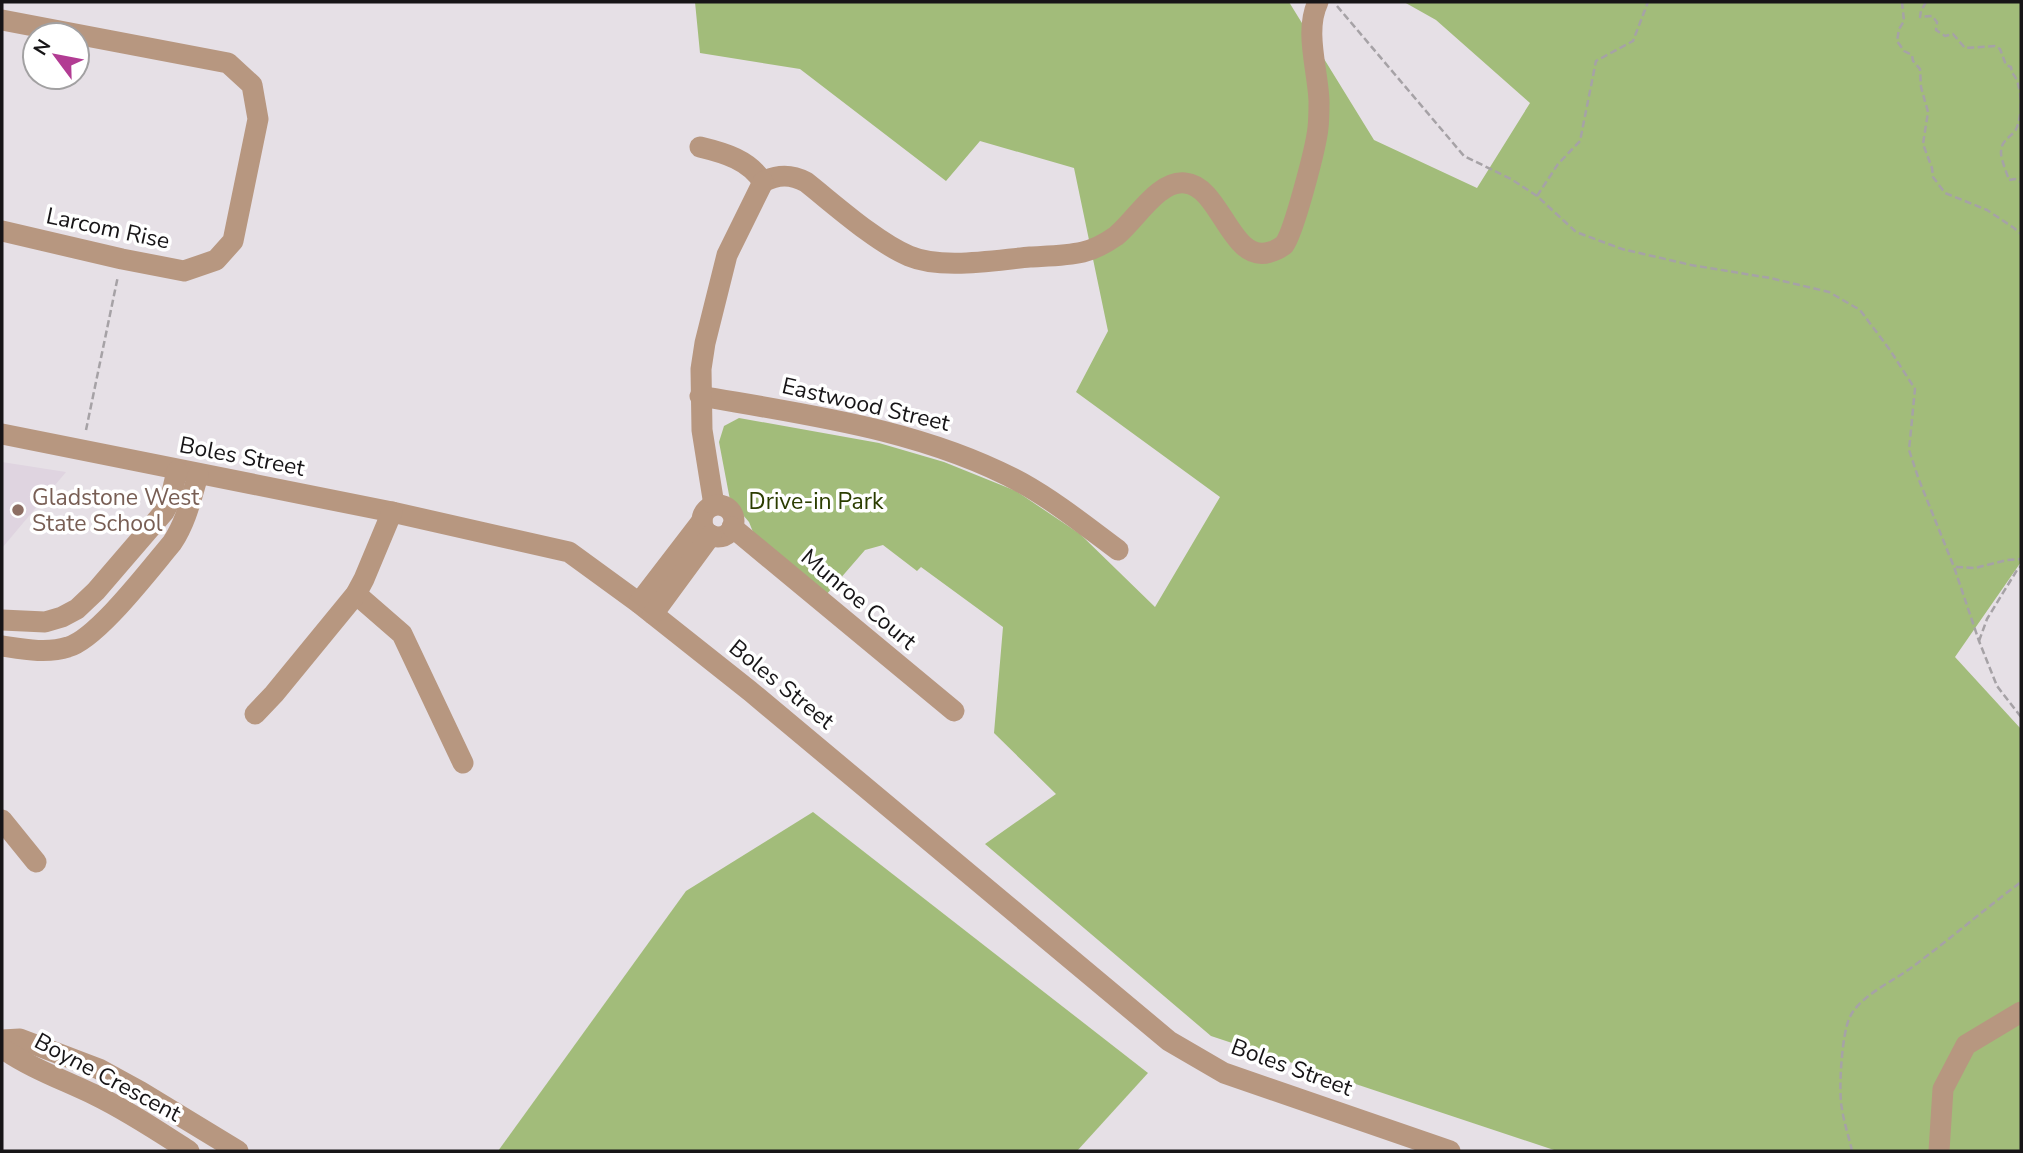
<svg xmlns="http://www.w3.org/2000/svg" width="2023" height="1153" font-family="'Nunito Sans',sans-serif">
<rect width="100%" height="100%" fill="#e6e0e6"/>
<path fill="#dfd4e0" d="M 2,462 L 66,472 L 2,548 Z"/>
<g fill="#a2bc7a">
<path d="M 695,2 L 1289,2 L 1374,140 L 1477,188 L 1530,103 L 1436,20 L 1404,2 L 2021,2 L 2021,562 L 1955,657 L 2021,729 L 2021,1151 L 1557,1151 L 1211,1036 L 985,844 L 1056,794 L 994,733 L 1003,627 L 921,567 L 917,571 L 883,545 L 865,550 L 826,595 L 755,537 L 749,522 L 730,500 L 719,442 L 724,426 L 739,418 L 879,443 L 944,462 L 1016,491 L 1080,534 L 1155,607 L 1220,497 L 1076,392 L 1108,331 L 1074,168 L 980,141 L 946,181 L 800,69 L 700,53 Z"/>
<path d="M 813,812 L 1148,1073 L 1077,1151 L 498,1151 L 686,891 Z"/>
</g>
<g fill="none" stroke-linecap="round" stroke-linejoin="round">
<g stroke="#a6a2a6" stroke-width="2.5" stroke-dasharray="7 3.5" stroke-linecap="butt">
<path d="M 1902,2 L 1904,21 L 1899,29 L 1897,41 L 1904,51 L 1912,55 L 1913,61 L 1920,69 L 1921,87 L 1928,112 L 1923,144 L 1932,168 L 1933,177 L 1945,193 L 1987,210 L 2014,228 L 2021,234"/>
<path d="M 1926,2 L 1921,11 L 1920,17 L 1932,16 L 1937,22 L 1936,30 L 1945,36 L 1953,34 L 1965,48 L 1995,46 L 2000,49 L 2006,65 L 2011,67 L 2012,73 C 2023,83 2023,119 2015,131 C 2008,139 2001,141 2001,153 C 2001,159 2007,174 2009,180 L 2015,179 L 2021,182"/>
<path d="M 1337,6 L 1464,156 L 1511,179 L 1537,196 L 1576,232 L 1622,249 L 1691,265 L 1770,278 L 1829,292 L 1860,310 L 1890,350 L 1915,389 L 1909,450 L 1919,480 L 1954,567 L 1979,641 L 1997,686 L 2021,717"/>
<path d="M 1537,196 L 1558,164 L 1580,141 L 1596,61 L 1633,41 L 1648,2"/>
<path d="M 86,430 L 118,276"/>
<path d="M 1956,567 L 1975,568 L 2007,560 L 2021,559"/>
<path d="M 1979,641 L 1987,619 L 2017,570 L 2021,566"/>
<path d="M 1852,1151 C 1849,1137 1844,1123 1842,1109 C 1838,1091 1842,1035 1849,1019 C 1858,996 1896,980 1915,965 C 1951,938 1985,909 2021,882"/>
</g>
<g stroke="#b79780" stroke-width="21">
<path d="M 2,20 L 228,63 L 252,85 L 258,119 L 233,241 L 216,260 L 184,271 L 122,259 L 2,231"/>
<path d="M 700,147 C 725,153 749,160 763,182"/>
<path d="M 763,182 C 778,174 791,174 806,182 C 835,205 876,242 909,256 C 942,270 995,260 1030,257 C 1047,256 1066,256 1083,252 C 1095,249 1106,243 1116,236 C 1136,220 1158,180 1185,183 C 1221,186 1231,265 1270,252 C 1274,251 1280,248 1284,245 C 1294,232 1316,147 1318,128 C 1319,119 1319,110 1319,101 C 1318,70 1304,31 1318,2"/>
<path d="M 700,396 C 809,415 924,430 1022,483 C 1056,502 1087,527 1118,550"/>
<path d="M 2,434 L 392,512 L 569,552 L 639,603 L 750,691 L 1169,1041 L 1224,1073 L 1450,1151"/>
<path d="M 714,505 L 702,430 L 701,369 L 705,343 L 727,255 L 763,182"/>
<circle cx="718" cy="521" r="16"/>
<path d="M 732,527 L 954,711"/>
<path d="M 356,594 L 402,634 L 463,763"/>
<path d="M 639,603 L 702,521"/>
<path d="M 653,614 L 711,535"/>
<path d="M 2,620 L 45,622 L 62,617 L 77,609 L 96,591 L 164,512 L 170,501 L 177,471"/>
<path d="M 2,646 C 22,649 47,654 68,647 C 97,639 150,569 172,543 C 186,522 191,499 198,475"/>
<path d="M 255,714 L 274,694 L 356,594 L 364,579 L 392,512"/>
<path d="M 2,820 L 36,862"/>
<path d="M 2,1040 L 20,1039 L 99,1069 L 141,1092 L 238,1151"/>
<path d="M 2,1048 C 30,1068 64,1080 95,1095 C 128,1111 158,1131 189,1151"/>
<path d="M 1939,1151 L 1943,1089 L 1966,1045 L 2021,1012"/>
</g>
</g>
<circle fill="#8d6e63" stroke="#fff" stroke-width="2.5" cx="18" cy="510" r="7"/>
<g text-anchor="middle" stroke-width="7" stroke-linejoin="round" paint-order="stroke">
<g font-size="23" fill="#171517" stroke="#fff">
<text transform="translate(108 228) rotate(12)" y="8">Larcom Rise</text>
<text transform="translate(866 404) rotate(13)" y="8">Eastwood Street</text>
<text transform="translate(242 456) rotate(11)" y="8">Boles Street</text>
<text transform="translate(859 599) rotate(40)" y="8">Munroe Court</text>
<text transform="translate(782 684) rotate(39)" y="8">Boles Street</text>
<text transform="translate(1292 1067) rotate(20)" y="8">Boles Street</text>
<text transform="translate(108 1077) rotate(28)" y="8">Boyne Crescent</text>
</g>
<g font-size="23" fill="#785e54" stroke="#fff" text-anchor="start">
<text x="32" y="505">Gladstone West<tspan x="32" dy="26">State School</tspan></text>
</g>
<g font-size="23" fill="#2b3d00" stroke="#fff">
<text x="816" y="509">Drive-in Park</text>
</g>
</g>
<rect width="2023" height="1153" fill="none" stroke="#171517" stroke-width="7"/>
<g transform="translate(56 56) rotate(302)"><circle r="33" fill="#ffffff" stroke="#a2a1a2" stroke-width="2"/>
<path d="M0-5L12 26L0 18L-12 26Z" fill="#b23c93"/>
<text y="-10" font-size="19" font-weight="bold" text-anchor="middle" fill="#171517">N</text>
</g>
</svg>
